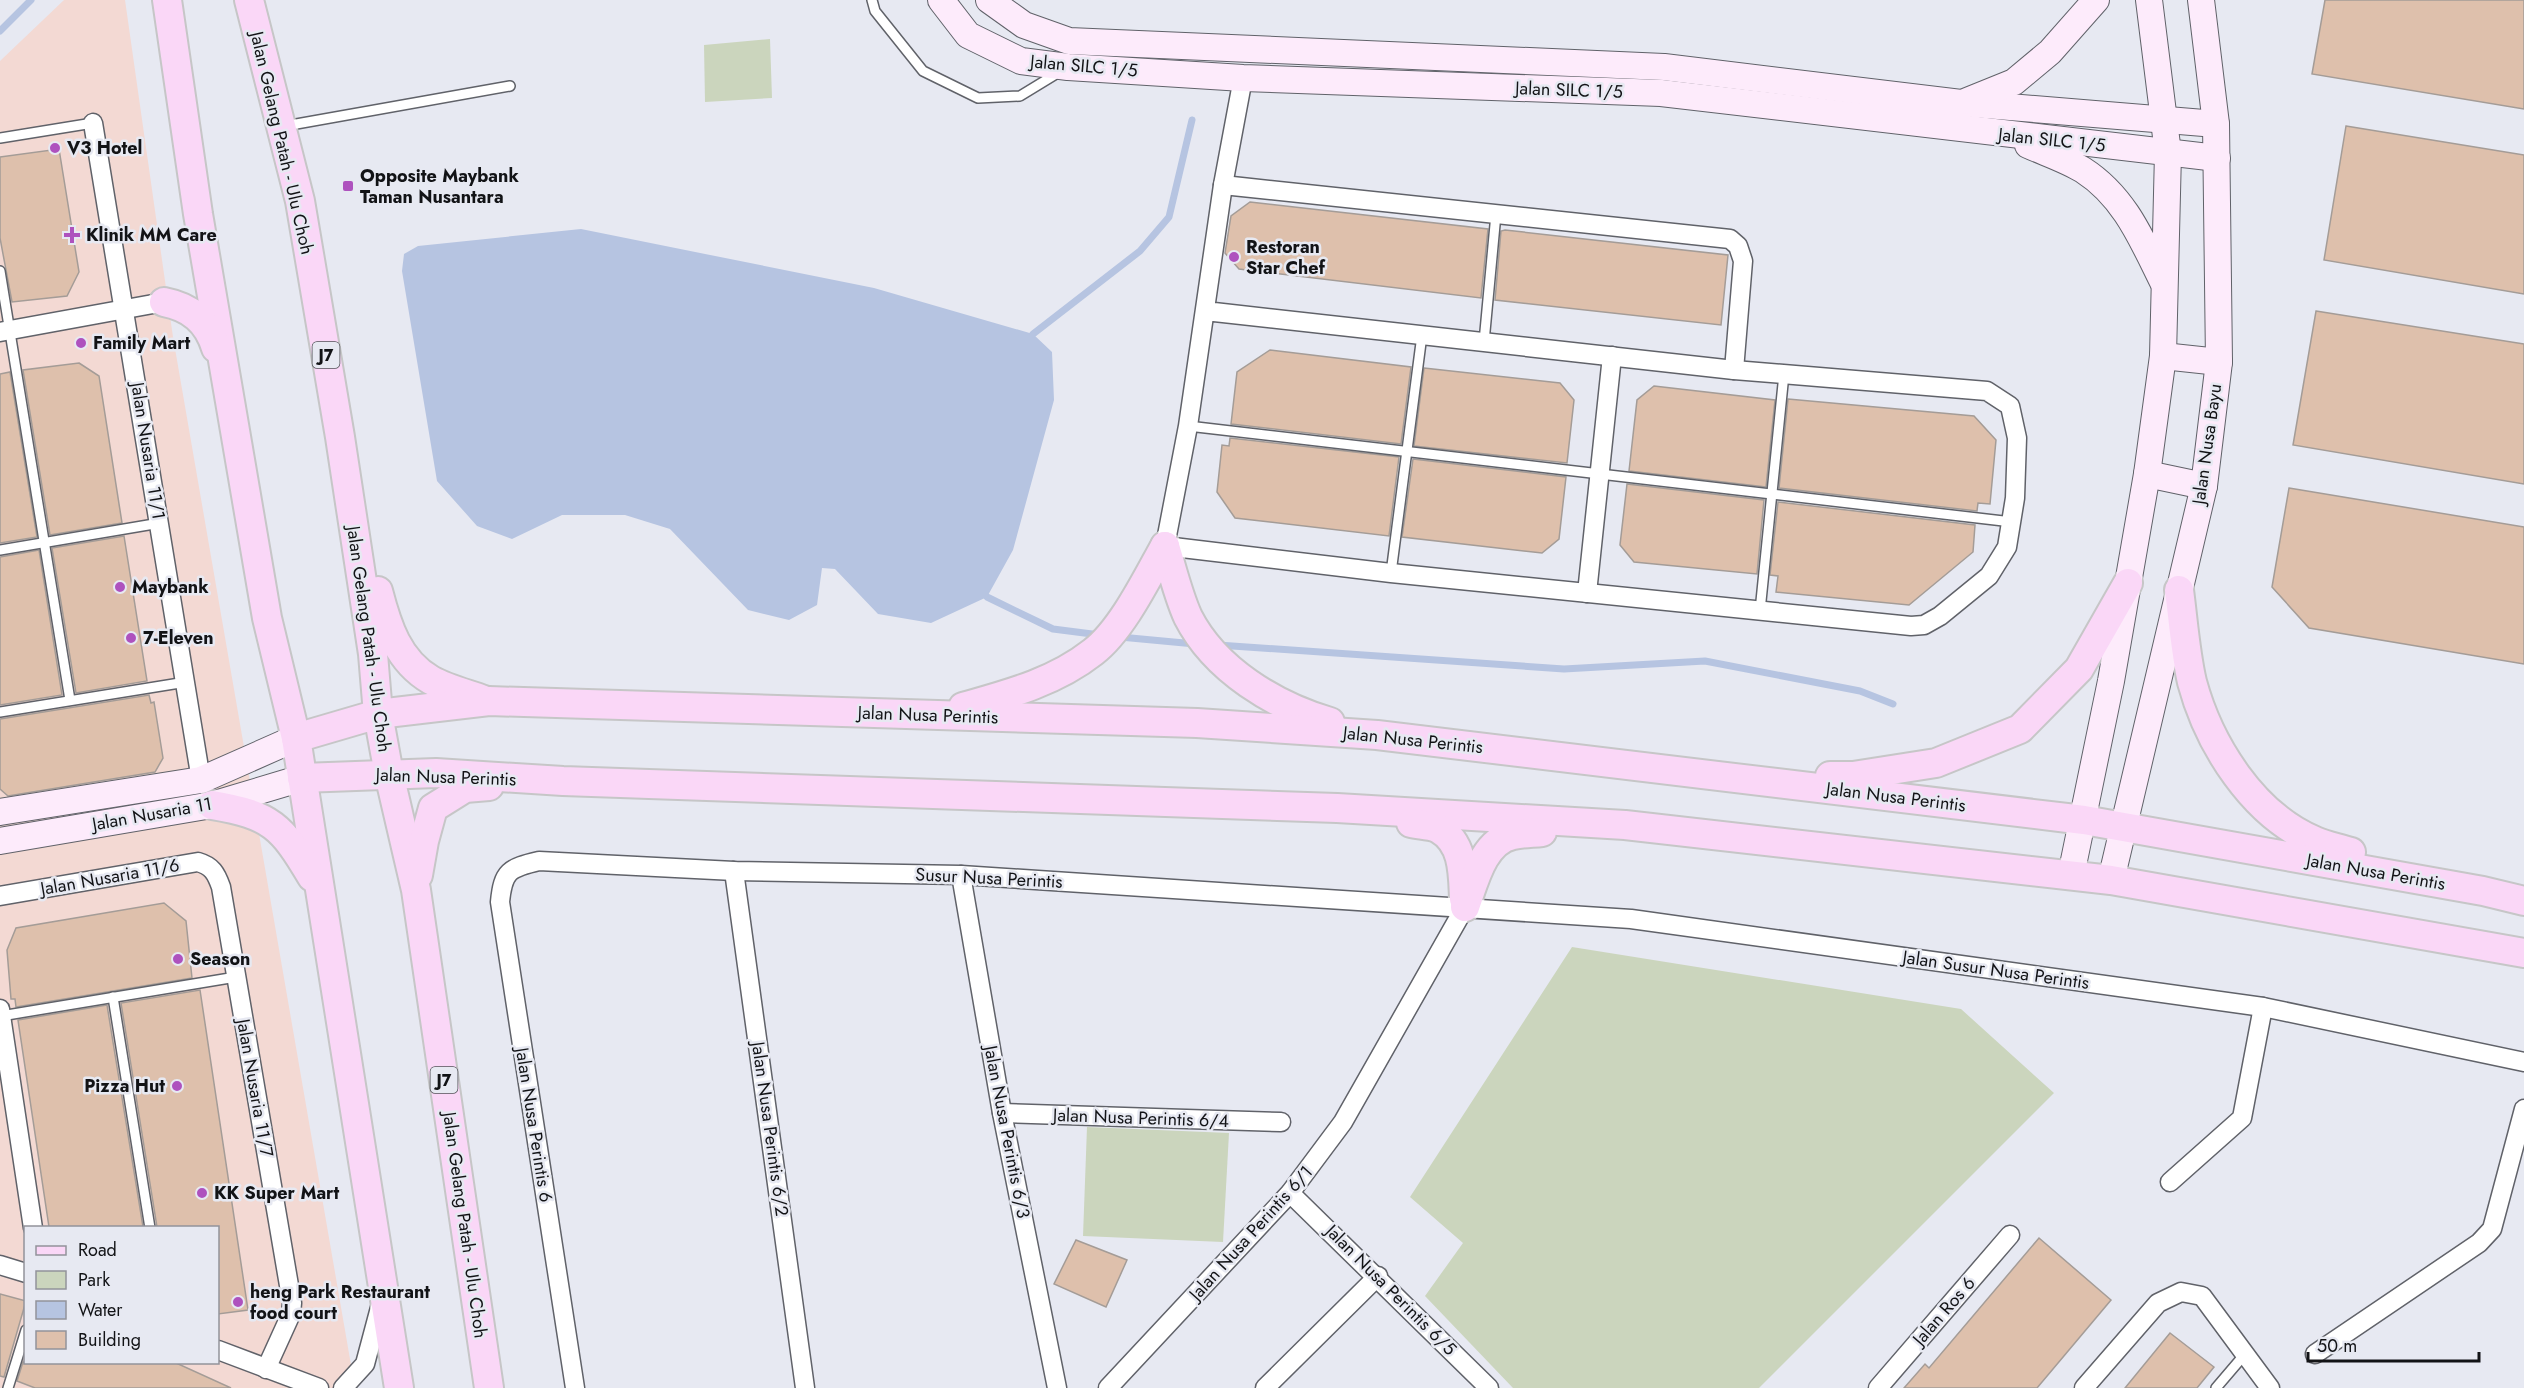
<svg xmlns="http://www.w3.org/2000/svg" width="2524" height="1388" font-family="Jost,sans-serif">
<rect width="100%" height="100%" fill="#e7e9f2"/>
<path fill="#f3d9d3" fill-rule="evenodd" d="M 64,0 L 125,0 L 173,337 L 355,1388 L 0,1388 L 0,61 ZM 26,1228 L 218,1228 L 218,1362 L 26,1362 Z"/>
<g fill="#cbd5bd">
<path d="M 770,39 L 772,98 L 705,102 L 704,45 Z"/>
<path d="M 1572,947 L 1961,1009 L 2054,1093 L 1759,1388 L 1513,1388 L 1425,1296 L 1463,1243 L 1410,1197 Z"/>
<path d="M 1087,1127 L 1229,1133 L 1223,1242 L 1083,1236 Z"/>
</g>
<path fill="#b6c4e1" d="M 581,229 L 874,288 L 1033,334 L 1052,352 L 1054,400 L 1013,550 L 987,597 L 931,623 L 878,614 L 835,569 L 822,568 L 817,605 L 789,620 L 748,610 L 670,529 L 625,515 L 562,515 L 512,539 L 477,526 L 437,481 L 402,271 L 404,254 L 418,246 Z"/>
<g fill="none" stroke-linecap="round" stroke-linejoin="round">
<g stroke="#b6c4e1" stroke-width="7">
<path d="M 0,31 L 31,0"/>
<path d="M 1033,334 L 1140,251 L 1169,217 L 1192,120"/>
<path d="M 987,597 L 1053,629 L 1100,635"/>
<path d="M 1120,637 L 1195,644"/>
<path d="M 1218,645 L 1564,669 L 1705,661 L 1860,691 L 1893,704"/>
</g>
</g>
<g fill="#dec0ac" stroke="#a49c97" stroke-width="1.5">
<path d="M 2325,0 L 2524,0 L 2524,109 L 2312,74 Z"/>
<path d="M 2346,126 L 2524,155 L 2524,294 L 2324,260 Z"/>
<path d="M 59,149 L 79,272 L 67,296 L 12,302 L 0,238 L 0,157 Z"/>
<path d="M 1250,202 L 1488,229 L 1481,298 L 1239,269 L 1225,253 L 1231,216 Z"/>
<path d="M 1505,230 L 1728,255 L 1721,325 L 1495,300 L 1501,231 Z"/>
<path d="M 2316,311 L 2524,344 L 2524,484 L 2293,445 Z"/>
<path d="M 1270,350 L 1411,367 L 1401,444 L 1231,424 L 1237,372 Z"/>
<path d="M 79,363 L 99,376 L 122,523 L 50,535 L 23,370 Z"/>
<path d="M 1424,368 L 1560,383 L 1574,400 L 1567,463 L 1414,446 Z"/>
<path d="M 10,372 L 37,537 L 0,543 L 0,374 Z"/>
<path d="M 1654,386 L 1775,400 L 1766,487 L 1629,471 L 1637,400 Z"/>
<path d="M 1788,399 L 1974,416 L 1996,440 L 1990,504 L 1978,503 L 1977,511 L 1779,488 Z"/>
<path d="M 1230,438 L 1399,457 L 1389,536 L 1235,518 L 1217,492 L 1222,445 L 1229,446 Z"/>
<path d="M 1413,459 L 1566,477 L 1559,539 L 1542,553 L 1402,537 Z"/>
<path d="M 1627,484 L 1764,500 L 1757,574 L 1634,562 L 1620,545 Z"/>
<path d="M 2289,488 L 2524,527 L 2524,664 L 2309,628 L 2272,587 Z"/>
<path d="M 1778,502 L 1975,525 L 1973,552 L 1909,605 L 1776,592 L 1778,576 L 1770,575 Z"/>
<path d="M 124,536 L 147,681 L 76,693 L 52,548 Z"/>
<path d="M 39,550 L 62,695 L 0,705 L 0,557 Z"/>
<path d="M 149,695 L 151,703 L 154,702 L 163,758 L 155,772 L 8,796 L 0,789 L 0,719 Z"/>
<path d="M 164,903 L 186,921 L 192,978 L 16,1007 L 15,999 L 11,999 L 7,950 L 16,928 Z"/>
<path d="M 200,990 L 248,1310 L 218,1314 L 218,1227 L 157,1227 L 121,1003 Z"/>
<path d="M 107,1005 L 143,1227 L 49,1227 L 18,1020 Z"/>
<path d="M 2039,1238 L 2111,1300 L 2037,1388 L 1904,1388 L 1925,1364 L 1929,1368 Z"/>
<path d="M 1076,1240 L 1127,1260 L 1106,1307 L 1054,1284 Z"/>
<path d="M 0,1294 L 26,1301 L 4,1377 L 0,1376 Z"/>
<path d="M 2170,1333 L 2214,1367 L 2197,1388 L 2125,1388 Z"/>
<path d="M 23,1362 L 174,1362 L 231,1388 L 35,1388 L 17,1381 Z"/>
</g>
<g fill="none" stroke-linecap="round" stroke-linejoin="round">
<g stroke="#606269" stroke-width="12">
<g id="lane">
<path d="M 872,0 L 875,11 L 923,71 L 978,98 L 1020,96 L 1061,71"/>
<path d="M 285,126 L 510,86"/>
<path d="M 0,138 L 93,123"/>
<path d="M 0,271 L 70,700"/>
<path d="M 1484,342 L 1496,214"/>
<path d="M 1188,426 L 2012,522"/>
<path d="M 0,550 L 160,523"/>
<path d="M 1391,573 L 1422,335"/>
<path d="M 1760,611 L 1784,374"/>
<path d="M 0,712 L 186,682"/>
<path d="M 113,997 L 150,1228"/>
<path d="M 1,1016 L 236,977"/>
<path d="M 8,1388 L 26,1330"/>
<path d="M 2216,1388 L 2245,1354"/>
</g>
</g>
<g stroke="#606269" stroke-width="21">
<g id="street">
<path d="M 93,123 L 201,780"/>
<path d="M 1223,185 L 1730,239 L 1738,246 L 1743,261 L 1734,370"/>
<path d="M 1205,311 L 1734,370 L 1987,391 L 2010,406 L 2017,438 L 2015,498 L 2007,547 L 1989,576 L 1940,616 L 1924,625 L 1911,626 L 1391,573 L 1165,546 L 1188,426 L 1223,185 L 1243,78"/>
<path d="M 0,332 L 164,302"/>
<path d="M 1587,593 L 1612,356"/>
<path d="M 734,871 L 805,1388"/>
<path d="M 961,875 L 1002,1113 L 1057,1388"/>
<path d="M 0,896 L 198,862 C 212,866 216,873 221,887 L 292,1303 L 291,1314 L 266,1369"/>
<path d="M 0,1009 L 33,1228"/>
<path d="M 1002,1113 L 1281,1122"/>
<path d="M 2170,1182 L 2242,1118 L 2263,1007"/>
<path d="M 1290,1193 L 1489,1388"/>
<path d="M 0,1265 L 26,1273"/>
<path d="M 218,1350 L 319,1388"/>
<path d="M 2315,1354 L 2479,1243 L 2492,1229 L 2524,1109"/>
<path d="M 343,1388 L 365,1364 L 381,1304"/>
<path d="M 575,1388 L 500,902 C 503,871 509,868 539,861 L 734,871 L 961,875 L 1631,919 L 2263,1007 L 2524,1062"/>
<path d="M 1108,1388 L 1290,1193 L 1343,1122 L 1465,907"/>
<path d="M 1265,1388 L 1378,1276"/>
<path d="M 1878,1388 L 2010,1235"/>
<path d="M 2084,1388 L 2158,1303 L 2181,1292 L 2202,1296 L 2270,1388"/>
</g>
</g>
<g stroke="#606269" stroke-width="28">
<g id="secondary">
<path d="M 941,0 L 968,35 L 1021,61 L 1068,67 L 1243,78 L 1661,93 L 2217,158"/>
<path d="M 989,0 L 1024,25 L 1069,41 L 1664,67 L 1961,103 L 2216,124"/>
<path d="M 1967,101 L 2014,82 L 2050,52 L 2096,0"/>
<path d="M 2028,145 C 2046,153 2067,160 2083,170 C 2125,197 2142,240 2163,282"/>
<path d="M 2163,356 L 2219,362"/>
<path d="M 2147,474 L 2204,486"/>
<path d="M 0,812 L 201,780 L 296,738"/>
<path d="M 0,841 L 212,805 L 302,778"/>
<path d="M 2071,875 L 2111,681 L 2147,474 L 2163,356 L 2168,153 L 2149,0"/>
<path d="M 2111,880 L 2204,486 L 2219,362 L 2216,124 L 2201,0"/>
</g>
</g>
<g stroke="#c6c6c7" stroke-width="32">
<g id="primary">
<path d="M 167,0 L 198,214 L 267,618 L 296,738 L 399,1388"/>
<path d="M 249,0 L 300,201 L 340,437 L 373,654 L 378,714 L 389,774 L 416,890 L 489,1388"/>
<path d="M 164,302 C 190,307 208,321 216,348"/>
<path d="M 1165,546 C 1172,569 1178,595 1188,617 C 1215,670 1275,706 1330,722"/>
<path d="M 2179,590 C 2183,620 2185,652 2192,682 C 2209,745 2253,815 2315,841 C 2326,846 2339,848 2351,852"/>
<path d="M 378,591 C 387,626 398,661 431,680 C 447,689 468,694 484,700"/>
<path d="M 963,707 C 1009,694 1055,682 1093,652 C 1122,630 1147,578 1165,546"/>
<path d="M 296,738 L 378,714 L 489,701 L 1197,723 L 1377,735 L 2084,820 L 2483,891 L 2524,901"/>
<path d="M 1830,776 L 1853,776 L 1936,763 L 2020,729 L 2079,669 L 2128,583"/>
<path d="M 302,778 L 436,773 L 563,781 L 1337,808 L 1625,825 L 2111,880 L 2524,953"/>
<path d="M 212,805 C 271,815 282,826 312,877"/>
<path d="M 1411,823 C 1419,825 1432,825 1439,829 C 1464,843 1463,875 1464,899"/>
<path d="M 418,875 L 424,841 L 433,808 L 465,788 L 489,786"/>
<path d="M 1465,907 C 1474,882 1483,841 1513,835 C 1523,833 1533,833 1542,832"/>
</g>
</g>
<use href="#lane" stroke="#fff" stroke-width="9"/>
<use href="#street" stroke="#fff" stroke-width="18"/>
<use href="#secondary" stroke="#fdebfb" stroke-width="26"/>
<use href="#primary" stroke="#fad7f7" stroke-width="28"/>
</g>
<g fill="#ae52be" stroke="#e7e9f2" stroke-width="2">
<circle cx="55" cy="148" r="6"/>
<rect x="342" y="180" width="12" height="12" rx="3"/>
<path d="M69 226h6v6h6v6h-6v6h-6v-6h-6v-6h6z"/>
<circle cx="1234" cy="257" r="6"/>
<circle cx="81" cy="343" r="6"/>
<circle cx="120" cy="587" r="6"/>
<circle cx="131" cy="638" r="6"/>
<circle cx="178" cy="959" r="6"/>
<circle cx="177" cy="1086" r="6"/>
<circle cx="202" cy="1193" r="6"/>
<circle cx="238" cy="1302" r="6"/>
</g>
<g text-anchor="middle" stroke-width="5" stroke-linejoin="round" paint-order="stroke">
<g fill="#e7e9f2" stroke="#525358" stroke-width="1.5">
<rect x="312.5" y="342" width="27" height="26" rx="4.5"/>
<rect x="430.5" y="1067" width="27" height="26" rx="4.5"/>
</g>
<g font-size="16" font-weight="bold" fill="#121316">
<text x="326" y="361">J7</text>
<text x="444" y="1086">J7</text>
</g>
<g font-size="18" fill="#121316" stroke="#e7e9f2">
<text transform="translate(1084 66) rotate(5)" y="6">Jalan SILC 1/5</text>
<text transform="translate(1569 90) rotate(2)" y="6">Jalan SILC 1/5</text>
<text transform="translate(2052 140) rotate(6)" y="6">Jalan SILC 1/5</text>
<text transform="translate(282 143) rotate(77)" y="6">Jalan Gelang Patah - Ulu Choh</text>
<text transform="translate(2207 444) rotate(-82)" y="6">Jalan Nusa Bayu</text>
<text transform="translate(148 451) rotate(81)" y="6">Jalan Nusaria 11/1</text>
<text transform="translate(369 639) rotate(82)" y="6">Jalan Gelang Patah - Ulu Choh</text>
<text transform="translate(928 715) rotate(2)" y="6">Jalan Nusa Perintis</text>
<text transform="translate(1413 740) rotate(6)" y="6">Jalan Nusa Perintis</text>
<text transform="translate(446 777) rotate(2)" y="6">Jalan Nusa Perintis</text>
<text transform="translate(1896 797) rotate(7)" y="6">Jalan Nusa Perintis</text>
<text transform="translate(152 814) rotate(-10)" y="6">Jalan Nusaria 11</text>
<text transform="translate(2376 872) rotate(10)" y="6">Jalan Nusa Perintis</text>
<text transform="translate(110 877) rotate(-10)" y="6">Jalan Nusaria 11/6</text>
<text transform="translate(989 878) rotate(3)" y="6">Susur Nusa Perintis</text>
<text transform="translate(1996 970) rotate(8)" y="6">Jalan Susur Nusa Perintis</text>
<text transform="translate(255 1088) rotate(80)" y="6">Jalan Nusaria 11/7</text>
<text transform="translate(1141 1118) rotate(2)" y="6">Jalan Nusa Perintis 6/4</text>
<text transform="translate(534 1125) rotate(81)" y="6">Jalan Nusa Perintis 6</text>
<text transform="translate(770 1129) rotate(82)" y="6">Jalan Nusa Perintis 6/2</text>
<text transform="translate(1007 1132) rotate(79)" y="6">Jalan Nusa Perintis 6/3</text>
<text transform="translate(465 1225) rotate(82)" y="6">Jalan Gelang Patah - Ulu Choh</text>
<text transform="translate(1251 1233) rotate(-48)" y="6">Jalan Nusa Perintis 6/1</text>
<text transform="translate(1391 1290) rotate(45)" y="6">Jalan Nusa Perintis 6/5</text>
<text transform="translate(1944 1311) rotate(-49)" y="6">Jalan Ros 6</text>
</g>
<g font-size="18" font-weight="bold" fill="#121316" stroke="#e7e9f2" text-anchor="start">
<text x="67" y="154">V3 Hotel</text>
<text x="360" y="182">Opposite Maybank<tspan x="360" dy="21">Taman Nusantara</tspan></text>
<text x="86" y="241">Klinik MM Care</text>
<text x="1246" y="253">Restoran<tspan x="1246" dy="21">Star Chef</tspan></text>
<text x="93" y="349">Family Mart</text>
<text x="132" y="593">Maybank</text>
<text x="143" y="644">7-Eleven</text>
<text x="190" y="965">Season</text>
<text x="165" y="1092" text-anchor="end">Pizza Hut</text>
<text x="214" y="1199">KK Super Mart</text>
<text x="250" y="1298">heng Park Restaurant<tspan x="250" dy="21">food court</tspan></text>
</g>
</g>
<rect x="24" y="1226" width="195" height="138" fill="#e7e9f2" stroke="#92939a" stroke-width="1.5"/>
<rect x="36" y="1246" width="30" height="9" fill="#fad7f7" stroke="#92939a" stroke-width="1.5"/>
<text x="78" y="1256" font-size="18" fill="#121316">Road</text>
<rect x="36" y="1271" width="30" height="18" fill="#cbd5bd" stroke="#92939a" stroke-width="1.5"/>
<text x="78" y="1286" font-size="18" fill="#121316">Park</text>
<rect x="36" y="1301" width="30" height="18" fill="#b6c4e1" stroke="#92939a" stroke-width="1.5"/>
<text x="78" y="1316" font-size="18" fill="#121316">Water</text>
<rect x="36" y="1331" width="30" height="18" fill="#dec0ac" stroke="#92939a" stroke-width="1.5"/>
<text x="78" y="1346" font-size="18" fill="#121316">Building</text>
<path d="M2308 1352v9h171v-9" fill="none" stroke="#121316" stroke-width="3"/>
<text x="2317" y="1352" font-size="18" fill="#121316" stroke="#e7e9f2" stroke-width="4.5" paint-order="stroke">50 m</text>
</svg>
